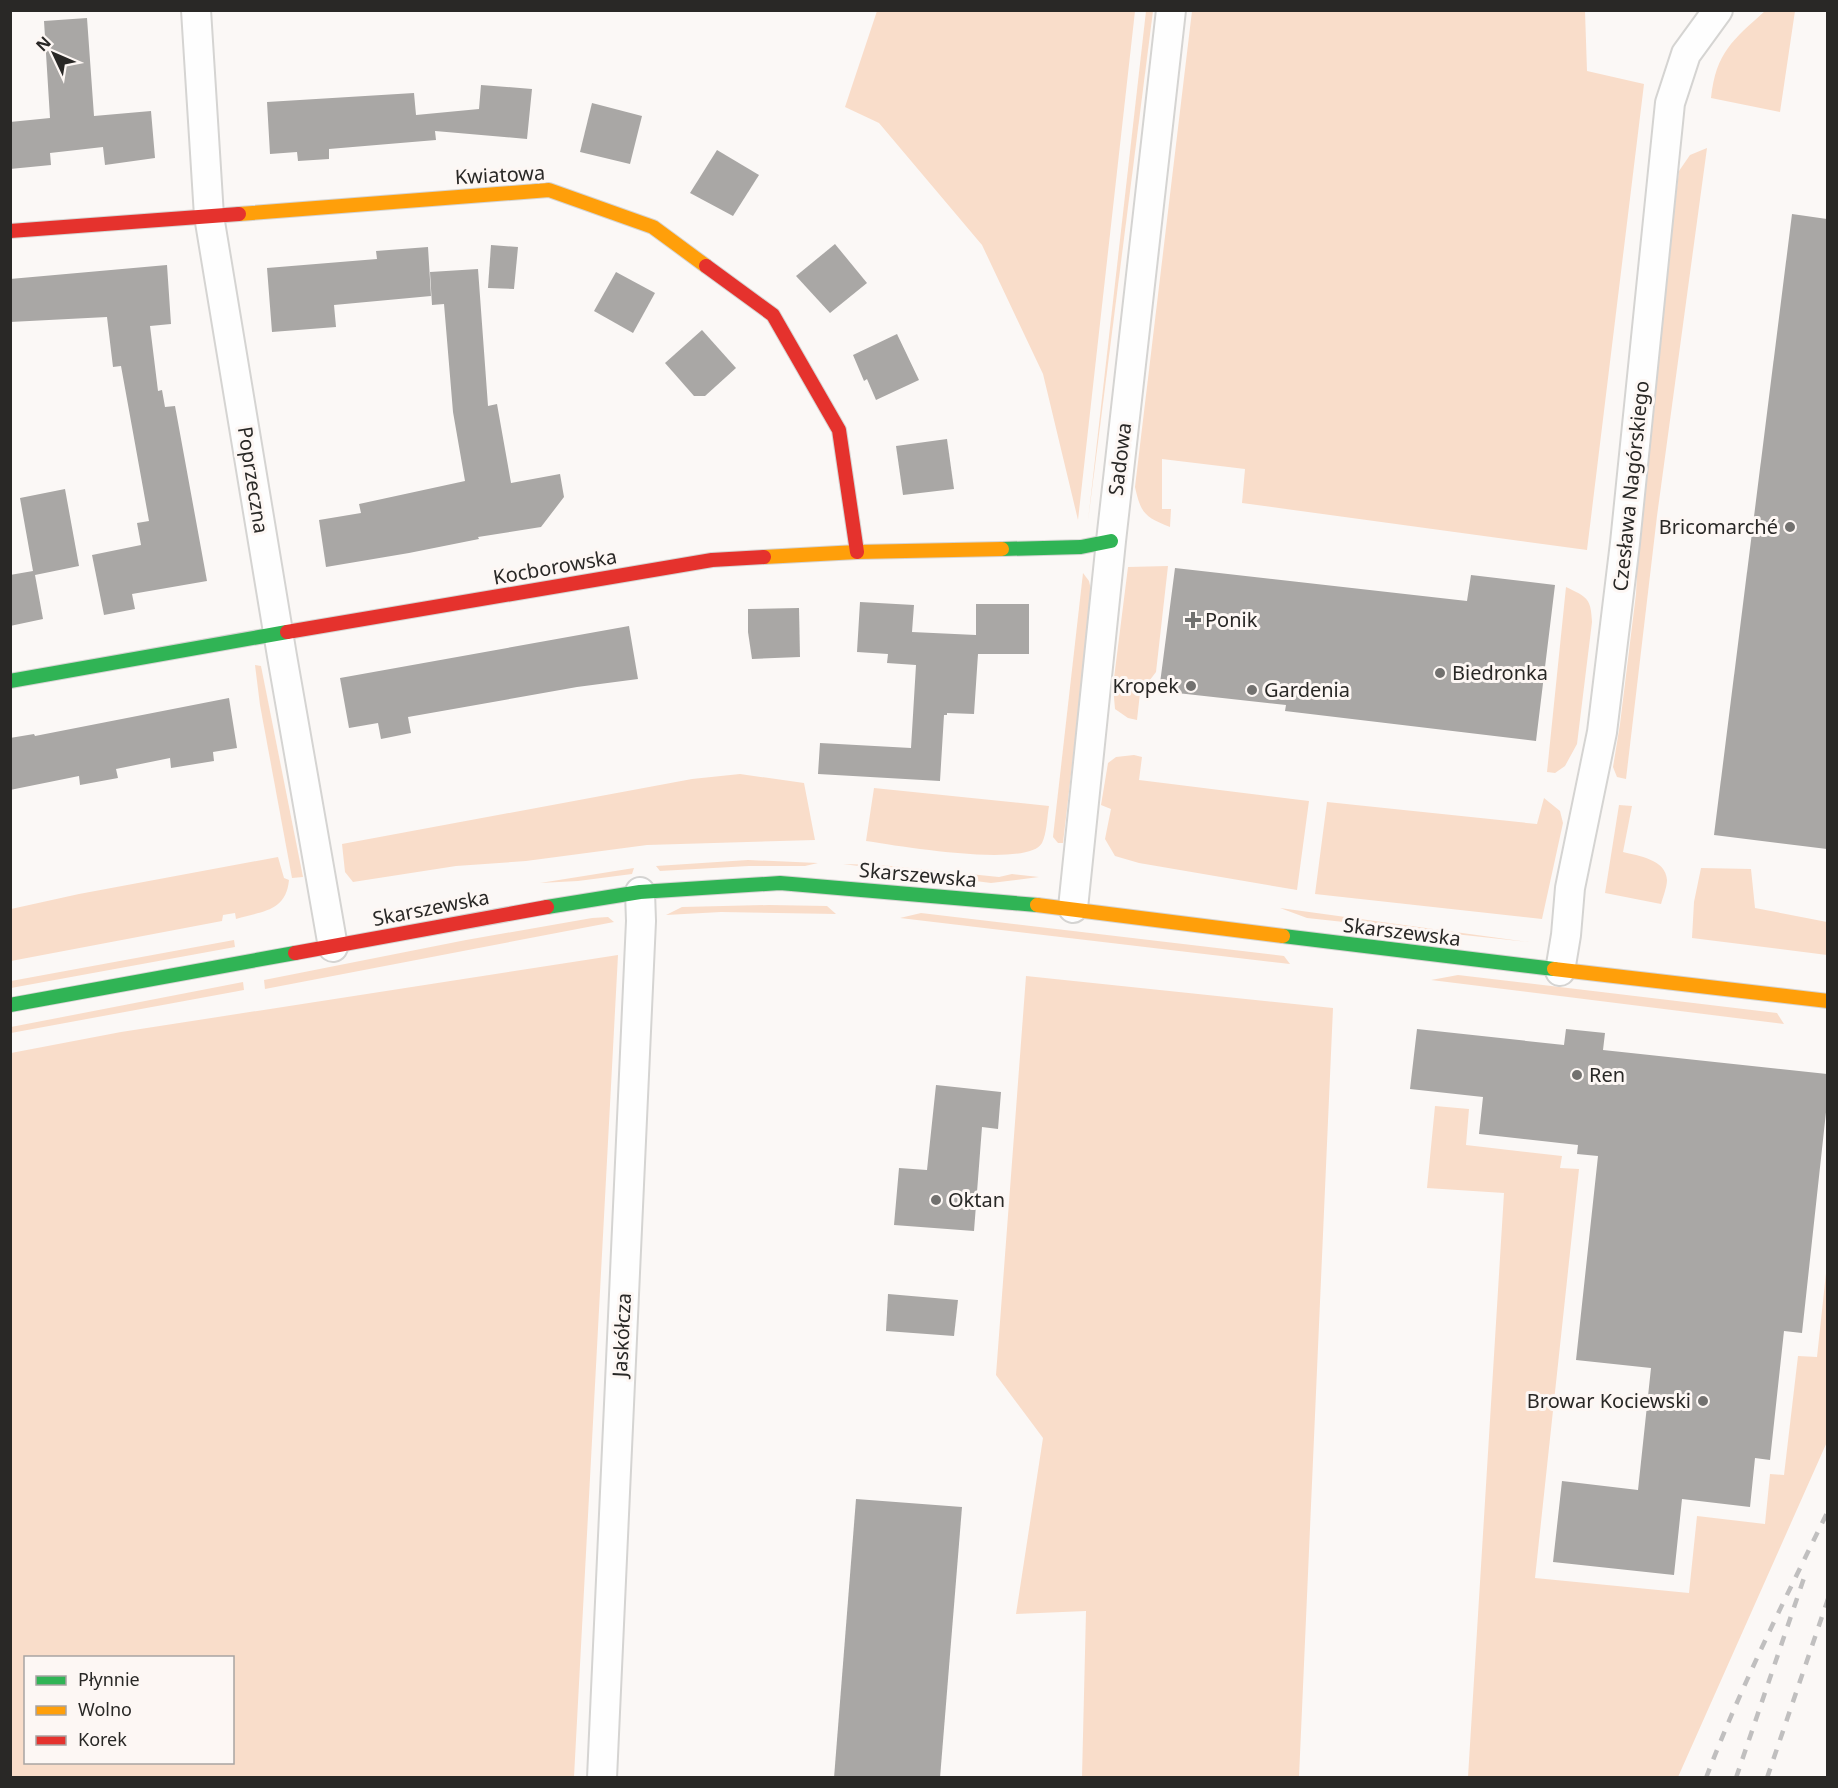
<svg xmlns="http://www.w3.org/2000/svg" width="1838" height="1788" font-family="'Noto Sans',sans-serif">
<rect width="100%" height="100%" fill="#fbf8f6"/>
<g fill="#f9ddca" fill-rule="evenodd">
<path d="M 877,11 L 1135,11 L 1078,520 L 1043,374 L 982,245 L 879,123 L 845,107 Z"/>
<path d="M 1146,11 L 1153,11 L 1088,521 Z"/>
<path d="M 1192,11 L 1585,11 L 1587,71 L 1644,84 L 1587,550 L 1242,503 L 1245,469 L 1162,459 L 1162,509 L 1171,509 L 1170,527 C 1145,517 1141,514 1135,487 Z"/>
<path d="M 1765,11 L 1795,11 L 1780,112 L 1711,98 C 1716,52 1733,40 1765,11 Z"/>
<path d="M 1707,148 L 1657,516 L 1626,779 L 1617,777 L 1613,767 L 1620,724 L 1636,594 L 1641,489 L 1679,171 L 1690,155 Z"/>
<path d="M 1168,566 L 1156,672 L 1140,693 L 1137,720 L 1128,718 L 1115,709 L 1113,686 L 1128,567 Z"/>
<path d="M 1083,573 L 1089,581 L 1092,594 L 1063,843 L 1058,843 L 1053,837 Z"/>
<path d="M 1566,587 C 1587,597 1591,598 1592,622 L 1577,744 L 1565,766 L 1555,773 L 1547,772 Z"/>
<path d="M 255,665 L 261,666 L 303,877 L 292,878 L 260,705 Z"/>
<path d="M 1134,755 L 1142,757 L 1139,780 L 1309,801 L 1297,890 L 1139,863 L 1115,856 L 1105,839 L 1111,809 L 1101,805 L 1108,763 L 1116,757 Z"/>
<path d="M 740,774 L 804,783 L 815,840 L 647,845 L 526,861 L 456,866 L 353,882 L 345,872 L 342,844 L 692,779 Z"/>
<path d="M 874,788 L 1049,806 C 1047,817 1047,833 1042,843 C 1028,869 894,845 866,841 Z"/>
<path d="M 1544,798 L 1560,811 L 1563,823 L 1542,919 L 1315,894 L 1327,802 L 1537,824 Z"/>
<path d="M 1619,805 L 1632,806 L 1623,852 C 1638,856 1666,859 1667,880 C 1667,887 1663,897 1661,904 L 1605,893 Z"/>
<path d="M 278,857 L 284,878 L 289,880 C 286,912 262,911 236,919 L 235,913 L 223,915 L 222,921 L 11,961 L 11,909 L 79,894 Z"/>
<path d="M 748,860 L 818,863 L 805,866 L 749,866 L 660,871 L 656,866 Z"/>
<path d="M 843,864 L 880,865 L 999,877 L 1012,874 L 1039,877 L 991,883 Z"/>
<path d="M 634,868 L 632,874 L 578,881 L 540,883 Z"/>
<path d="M 1701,868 L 1751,869 L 1755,908 L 1827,922 L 1827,955 L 1692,938 L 1694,902 Z"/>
<path d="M 769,905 L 827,906 L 836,914 L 721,912 L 666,915 L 682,907 Z"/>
<path d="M 1280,908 L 1528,942 L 1529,942 L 1307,918 Z"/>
<path d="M 921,913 L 1284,956 L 1290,964 L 900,918 Z"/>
<path d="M 608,917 L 614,922 L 265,989 L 264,980 L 466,940 L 592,918 Z"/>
<path d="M 234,940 L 235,947 L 11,988 L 11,981 Z"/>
<path d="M 618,955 L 574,1777 L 11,1777 L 11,1053 L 121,1032 ZM 26,1658 L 232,1658 L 232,1762 L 26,1762 Z"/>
<path d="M 1458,975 L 1777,1013 L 1784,1024 L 1431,980 Z"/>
<path d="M 1026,976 L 1333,1008 L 1299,1777 L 1082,1777 L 1086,1611 L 1016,1614 L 1043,1438 L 996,1375 Z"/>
<path d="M 243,982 L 244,990 L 11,1033 L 11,1027 Z"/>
<path d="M 1435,1106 L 1469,1109 L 1466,1145 L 1562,1156 L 1560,1168 L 1579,1169 L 1535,1578 L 1689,1593 L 1697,1516 L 1765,1524 L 1770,1474 L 1784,1475 L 1798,1356 L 1817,1357 L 1827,1264 L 1827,1442 L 1678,1777 L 1468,1777 L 1504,1193 L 1427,1188 Z"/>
</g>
<g fill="#a9a7a5">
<path d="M 87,18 L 94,116 L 151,111 L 155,158 L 105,165 L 103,147 L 50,153 L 51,165 L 10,169 L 10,122 L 50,118 L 44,21 Z"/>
<path d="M 481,85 L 532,89 L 527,139 L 435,131 L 436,140 L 329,149 L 329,159 L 298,161 L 297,152 L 270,154 L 267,102 L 414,93 L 416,115 L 479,109 Z"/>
<path d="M 592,103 L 642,116 L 630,164 L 580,152 Z"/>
<path d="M 717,150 L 759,175 L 733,216 L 690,193 Z"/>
<path d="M 1792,214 L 1827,219 L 1827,849 L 1714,835 Z"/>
<path d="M 835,244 L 867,283 L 830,313 L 796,276 Z"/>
<path d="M 491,245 L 518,247 L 514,289 L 488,288 Z"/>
<path d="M 428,247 L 431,296 L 334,305 L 336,327 L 272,332 L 267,268 L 377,259 L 376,251 Z"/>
<path d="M 167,265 L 171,324 L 150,326 L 158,391 L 162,390 L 165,407 L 175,406 L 207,581 L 132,594 L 135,609 L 104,615 L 92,555 L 141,545 L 137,523 L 149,521 L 121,366 L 113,367 L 107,317 L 10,322 L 10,279 Z"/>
<path d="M 478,269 L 488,406 L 497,404 L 511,483 L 560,474 L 564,497 L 541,527 L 478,537 L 479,539 L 409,553 L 326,567 L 319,520 L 361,513 L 359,504 L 465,481 L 453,412 L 444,304 L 432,305 L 430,272 Z"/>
<path d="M 616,272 L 655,293 L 633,333 L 594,311 Z"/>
<path d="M 702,330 L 736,368 L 705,396 L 694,396 L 665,363 Z"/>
<path d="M 897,334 L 919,380 L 876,400 L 867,379 L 864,381 L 853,355 Z"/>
<path d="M 947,439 L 954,489 L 903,495 L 896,446 Z"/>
<path d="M 65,489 L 79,566 L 35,575 L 43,619 L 10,626 L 10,575 L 33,571 L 20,498 Z"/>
<path d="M 1175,568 L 1467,601 L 1471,575 L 1555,585 L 1536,741 L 1285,711 L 1286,705 L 1159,691 Z"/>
<path d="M 860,602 L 914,605 L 912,632 L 976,635 L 976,604 L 1029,604 L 1029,654 L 978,654 L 974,714 L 947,713 L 947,715 L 944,715 L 940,781 L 818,774 L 820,743 L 911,748 L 916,665 L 887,663 L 888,654 L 857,652 Z"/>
<path d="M 799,608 L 800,657 L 752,659 L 748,632 L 748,609 Z"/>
<path d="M 629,626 L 638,679 L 577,687 L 408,717 L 411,733 L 381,739 L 378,723 L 349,728 L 340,678 Z"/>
<path d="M 229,698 L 237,748 L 213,752 L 214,761 L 171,768 L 170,758 L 116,769 L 118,778 L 80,785 L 79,776 L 10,790 L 10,738 L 34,734 L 35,736 Z"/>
<path d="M 1417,1029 L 1564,1045 L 1566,1029 L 1605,1033 L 1603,1050 L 1827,1074 L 1827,1103 L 1802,1333 L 1784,1331 L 1770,1460 L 1755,1458 L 1750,1507 L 1682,1499 L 1674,1575 L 1553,1562 L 1562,1481 L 1638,1490 L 1651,1368 L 1576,1360 L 1598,1156 L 1577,1154 L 1578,1145 L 1479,1134 L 1483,1097 L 1410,1089 Z"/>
<path d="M 936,1085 L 1001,1092 L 998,1129 L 982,1127 L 974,1231 L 894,1225 L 899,1168 L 927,1170 Z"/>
<path d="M 888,1294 L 958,1300 L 954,1336 L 886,1331 Z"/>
<path d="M 856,1499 L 962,1507 L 940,1778 L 834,1778 Z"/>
</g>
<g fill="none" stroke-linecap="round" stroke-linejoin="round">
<g stroke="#d5d4d2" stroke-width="32">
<g id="street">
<path d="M 196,10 L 209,216 L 282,656 L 333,947"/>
<path d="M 1073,908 L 1111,541 L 1171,10"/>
<path d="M 1560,971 L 1566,935 L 1570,888 L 1602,732 L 1625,543 L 1670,103 L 1686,54 L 1718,10"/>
<path d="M 602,1778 L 641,921 L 640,892"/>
</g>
</g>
<g stroke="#d5d4d2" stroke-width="16">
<g id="fast">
<path d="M 1002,549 L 1081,547 L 1111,541"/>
<path d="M 10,681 L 287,632"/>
<path d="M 547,907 L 640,892 L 780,883 L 1037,905"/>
<path d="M 1283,936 L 1554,969"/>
<path d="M 10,1005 L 295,953"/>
</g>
</g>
<g stroke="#d5d4d2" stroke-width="16">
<g id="slow">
<path d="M 239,214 L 549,190 L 653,227 L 706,266"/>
<path d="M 764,557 L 857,552 L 1002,549"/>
<path d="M 1037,905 L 1283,936"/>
<path d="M 1554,969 L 1828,1001"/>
</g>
</g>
<g stroke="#d5d4d2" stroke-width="16">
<g id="jam">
<path d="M 10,231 L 239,214"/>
<path d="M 706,266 L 773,315 L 839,430 L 857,552"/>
<path d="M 287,632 L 712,560 L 764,557"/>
<path d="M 295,953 L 547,907"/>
</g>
</g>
<use href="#street" stroke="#fefefe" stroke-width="28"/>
<use href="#fast" stroke="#30b455" stroke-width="14"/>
<use href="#slow" stroke="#ff9f0a" stroke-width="14"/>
<use href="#jam" stroke="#e5322d" stroke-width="14"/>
<g stroke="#c0bfbf" stroke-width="4.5" stroke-dasharray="10 10" stroke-linecap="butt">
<path d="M 1706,1778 C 1741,1686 1785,1599 1828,1511"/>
<path d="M 1736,1778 L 1806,1572"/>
<path d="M 1767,1778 L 1828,1599"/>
</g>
</g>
<g fill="#72716f" stroke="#fdf7f4" stroke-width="2">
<circle cx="1790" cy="527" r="6"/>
<path d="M1190 611h6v6h6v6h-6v6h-6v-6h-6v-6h6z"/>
<circle cx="1440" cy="673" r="6"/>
<circle cx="1191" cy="686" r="6"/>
<circle cx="1252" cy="690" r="6"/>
<circle cx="1577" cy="1075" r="6"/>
<circle cx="936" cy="1200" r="6"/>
<circle cx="1703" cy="1401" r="6"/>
</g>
<g text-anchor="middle" stroke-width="6" stroke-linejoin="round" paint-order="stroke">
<g font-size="20" fill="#292826" stroke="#fdf7f4">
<text transform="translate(500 175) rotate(-3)" y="7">Kwiatowa</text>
<text transform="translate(1120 459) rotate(-83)" y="7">Sadowa</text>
<text transform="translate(253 480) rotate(81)" y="7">Poprzeczna</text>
<text transform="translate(1631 486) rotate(-84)" y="7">Czesława Nagórskiego</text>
<text transform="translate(555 567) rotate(-10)" y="7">Kocborowska</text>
<text transform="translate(918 875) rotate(5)" y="7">Skarszewska</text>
<text transform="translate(431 908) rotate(-11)" y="7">Skarszewska</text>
<text transform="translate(1402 932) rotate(7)" y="7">Skarszewska</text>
<text transform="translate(622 1335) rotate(-87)" y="7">Jaskółcza</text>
</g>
<g font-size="20" fill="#292826" stroke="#fdf7f4" text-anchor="start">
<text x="1778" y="534" text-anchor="end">Bricomarché</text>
<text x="1205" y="627">Ponik</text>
<text x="1452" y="680">Biedronka</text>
<text x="1179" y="693" text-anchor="end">Kropek</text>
<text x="1264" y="697">Gardenia</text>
<text x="1589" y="1082">Ren</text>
<text x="948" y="1207">Oktan</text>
<text x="1691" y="1408" text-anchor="end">Browar Kociewski</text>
</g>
</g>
<rect width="1838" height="1788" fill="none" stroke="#292826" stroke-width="24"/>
<rect x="24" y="1656" width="210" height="108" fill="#fdf7f4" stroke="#a8a4a2" stroke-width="1.5"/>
<rect x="36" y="1676" width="30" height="9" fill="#30b455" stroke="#a8a4a2" stroke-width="1.5"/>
<text x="78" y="1686" font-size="18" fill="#292826">Płynnie</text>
<rect x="36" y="1706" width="30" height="9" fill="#ff9f0a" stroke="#a8a4a2" stroke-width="1.5"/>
<text x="78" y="1716" font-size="18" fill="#292826">Wolno</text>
<rect x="36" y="1736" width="30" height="9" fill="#e5322d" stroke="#a8a4a2" stroke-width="1.5"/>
<text x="78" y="1746" font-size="18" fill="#292826">Korek</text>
<g transform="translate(54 54) rotate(314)" stroke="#fdf7f4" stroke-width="4.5" paint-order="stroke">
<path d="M0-4.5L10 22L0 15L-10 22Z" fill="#292826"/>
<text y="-9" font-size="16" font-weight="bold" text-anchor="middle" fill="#292826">N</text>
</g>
</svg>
